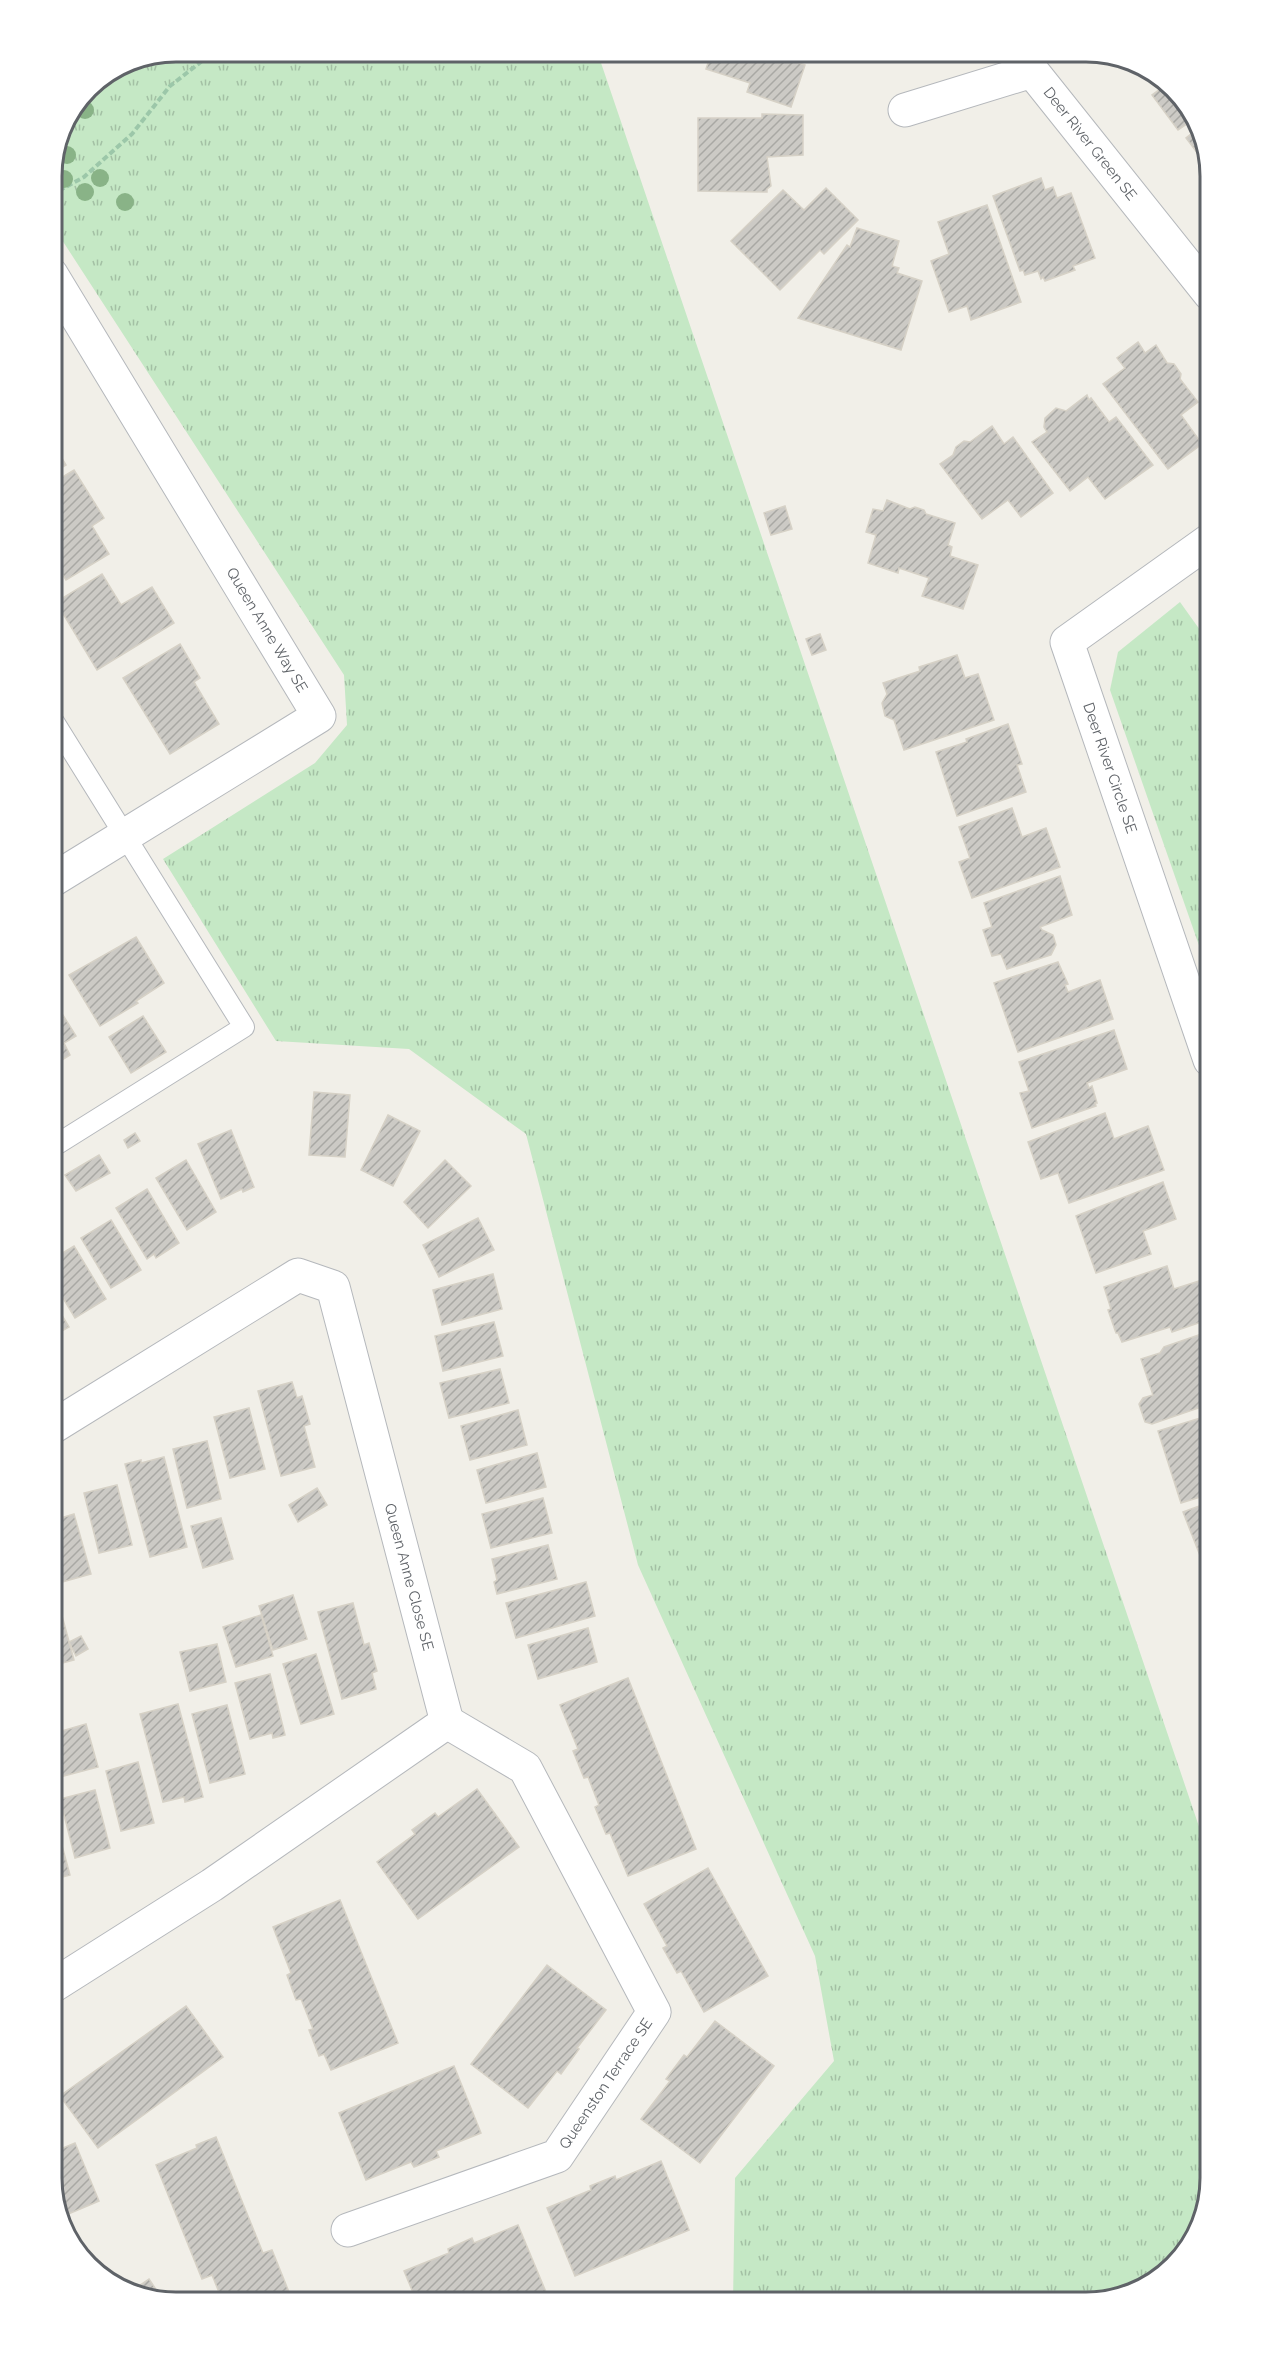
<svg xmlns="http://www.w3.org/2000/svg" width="1261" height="2353" font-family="Raleway,sans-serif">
<defs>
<pattern id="grass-tufts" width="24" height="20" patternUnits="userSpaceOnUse" patternTransform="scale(1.5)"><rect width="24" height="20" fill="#c5e8c5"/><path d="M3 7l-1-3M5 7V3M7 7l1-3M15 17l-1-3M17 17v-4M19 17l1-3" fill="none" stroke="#a3c0a4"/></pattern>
<pattern id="building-hatch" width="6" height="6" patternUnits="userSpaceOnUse" patternTransform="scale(1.5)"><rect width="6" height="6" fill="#cccac5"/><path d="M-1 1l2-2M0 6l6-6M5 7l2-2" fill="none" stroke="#a9a8a4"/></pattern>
</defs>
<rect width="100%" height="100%" fill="#f1efe8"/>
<g fill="url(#grass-tufts)">
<path d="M 175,51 L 597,51 L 1210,1859 L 1210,2178 L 1189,2246 L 1134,2292 L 1086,2302 L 733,2302 L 735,2178 L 834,2061 L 815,1956 L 638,1565 L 526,1134 L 409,1049 L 276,1041 L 163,859 L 315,763 L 347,725 L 344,675 L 51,223 L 51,168 L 61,127 L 88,87 L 128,60 Z"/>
<path d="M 1180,602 L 1210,644 L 1210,977 L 1110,690 L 1118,652 Z"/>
</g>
<g fill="url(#building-hatch)" stroke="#d6d1c6" stroke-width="1.5">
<path d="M 712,51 L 785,51 L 783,58 L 805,65 L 791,107 L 747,92 L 750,83 L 706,69 Z"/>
<path d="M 1167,84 L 1194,119 L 1178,130 L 1152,95 Z"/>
<path d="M 762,114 L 803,115 L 803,155 L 767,157 L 771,186 L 767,189 L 767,192 L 698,191 L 698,118 L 762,118 Z"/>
<path d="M 1200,127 L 1208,167 L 1186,138 Z"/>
<path d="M 1041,178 L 1045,190 L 1053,187 L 1057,198 L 1071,193 L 1095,258 L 1073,266 L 1075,270 L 1045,281 L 1043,277 L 1041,279 L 1038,271 L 1025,275 L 1023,270 L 1020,271 L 993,196 Z"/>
<path d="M 826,188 L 858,220 L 824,254 L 820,250 L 780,290 L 731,241 L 783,190 L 804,210 Z"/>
<path d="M 987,205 L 1021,302 L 971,320 L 967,306 L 949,312 L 931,261 L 949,254 L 938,222 Z"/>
<path d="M 857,228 L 899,241 L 892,266 L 899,268 L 897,273 L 922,281 L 901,350 L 798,318 L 847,245 L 850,247 Z"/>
<path d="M 1138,342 L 1145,353 L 1156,345 L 1167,363 L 1174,364 L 1181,374 L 1180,379 L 1198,402 L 1181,415 L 1202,444 L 1168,469 L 1103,384 L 1125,368 L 1117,358 Z"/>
<path d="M 1087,395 L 1089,400 L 1091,398 L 1109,422 L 1116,417 L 1153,465 L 1105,499 L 1088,477 L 1070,491 L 1032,442 L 1047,432 L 1044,427 L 1045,418 L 1056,408 L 1066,411 Z"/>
<path d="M 992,426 L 1004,444 L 1013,437 L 1053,493 L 1021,517 L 1008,500 L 982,519 L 940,464 L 953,455 L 956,447 L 964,441 L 970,442 Z"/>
<path d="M 51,440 L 66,465 L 51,474 Z"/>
<path d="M 74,470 L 104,518 L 92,526 L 109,554 L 66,580 L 51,556 L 51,484 Z"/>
<path d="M 887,500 L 910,509 L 915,507 L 924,510 L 926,514 L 955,523 L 948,545 L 952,547 L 950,556 L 978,565 L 963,609 L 922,596 L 929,578 L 899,568 L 898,573 L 868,563 L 876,535 L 866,532 L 873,509 L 883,511 Z"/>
<path d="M 785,506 L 792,529 L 771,535 L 764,513 Z"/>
<path d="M 102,574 L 121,605 L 152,587 L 174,623 L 97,670 L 56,602 Z"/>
<path d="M 820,634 L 826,650 L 812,655 L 806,639 Z"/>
<path d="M 180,644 L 200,678 L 194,682 L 219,724 L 170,754 L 123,678 Z"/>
<path d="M 957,655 L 965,678 L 978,674 L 994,720 L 904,750 L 894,720 L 885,716 L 882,703 L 887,694 L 883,683 L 920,671 L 919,667 Z"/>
<path d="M 1008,724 L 1022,764 L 1017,765 L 1026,792 L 957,816 L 936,752 L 967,742 L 966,739 Z"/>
<path d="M 1012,808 L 1022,837 L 1046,828 L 1060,867 L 972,898 L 959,862 L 970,858 L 959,827 Z"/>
<path d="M 1060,876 L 1072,915 L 1040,927 L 1042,930 L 1053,935 L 1056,945 L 1051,955 L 1007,969 L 1001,954 L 992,956 L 983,930 L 992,927 L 984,903 Z"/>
<path d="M 136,937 L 164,983 L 136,1001 L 138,1003 L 100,1026 L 69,975 Z"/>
<path d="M 1058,962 L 1068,984 L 1065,985 L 1068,992 L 1100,980 L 1113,1019 L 1018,1052 L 994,983 Z"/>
<path d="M 51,996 L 76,1036 L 64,1043 L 70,1055 L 51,1067 Z"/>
<path d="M 143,1016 L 166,1052 L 131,1073 L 109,1037 Z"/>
<path d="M 1114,1030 L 1127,1069 L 1087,1083 L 1089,1088 L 1092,1086 L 1097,1103 L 1095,1103 L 1096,1106 L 1032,1128 L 1020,1093 L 1029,1091 L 1019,1062 Z"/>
<path d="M 314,1092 L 350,1095 L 345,1157 L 309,1155 Z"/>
<path d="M 1105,1113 L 1114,1139 L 1148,1126 L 1164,1170 L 1069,1203 L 1058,1173 L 1041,1179 L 1028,1142 Z"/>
<path d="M 388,1115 L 420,1131 L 393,1186 L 361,1170 Z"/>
<path d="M 231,1130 L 254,1187 L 243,1192 L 242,1189 L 221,1199 L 198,1144 Z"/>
<path d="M 135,1133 L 140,1141 L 128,1148 L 124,1140 Z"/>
<path d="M 99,1155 L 110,1173 L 76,1191 L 65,1175 Z"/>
<path d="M 186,1160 L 216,1212 L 187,1230 L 156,1178 Z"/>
<path d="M 445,1160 L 471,1186 L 428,1228 L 404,1202 Z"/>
<path d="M 1163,1182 L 1176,1219 L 1143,1231 L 1151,1254 L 1096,1273 L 1076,1216 Z"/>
<path d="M 147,1189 L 179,1243 L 156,1258 L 154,1254 L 147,1259 L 116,1208 Z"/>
<path d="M 478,1218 L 494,1250 L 439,1277 L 423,1245 Z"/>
<path d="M 111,1220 L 141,1270 L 111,1288 L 81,1238 Z"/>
<path d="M 74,1246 L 106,1299 L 75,1318 L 51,1278 L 51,1260 Z"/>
<path d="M 1167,1266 L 1174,1289 L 1199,1281 L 1210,1319 L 1172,1332 L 1170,1327 L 1122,1342 L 1118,1333 L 1116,1333 L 1108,1310 L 1111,1309 L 1104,1287 Z"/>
<path d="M 493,1274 L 502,1309 L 442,1325 L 433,1290 Z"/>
<path d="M 51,1297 L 69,1327 L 51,1337 Z"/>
<path d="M 494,1322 L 503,1356 L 443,1371 L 435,1336 Z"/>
<path d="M 1210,1331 L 1210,1373 L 1207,1374 L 1210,1381 L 1210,1404 L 1152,1424 L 1145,1422 L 1139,1404 L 1143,1398 L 1153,1395 L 1141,1359 L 1160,1353 L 1164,1347 Z"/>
<path d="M 500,1369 L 509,1403 L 449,1418 L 440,1383 Z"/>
<path d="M 292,1382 L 297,1398 L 302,1396 L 310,1424 L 304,1426 L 315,1467 L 281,1476 L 258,1391 Z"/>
<path d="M 249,1408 L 265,1469 L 230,1478 L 214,1417 Z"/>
<path d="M 518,1410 L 527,1445 L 470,1460 L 461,1426 Z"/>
<path d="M 1210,1415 L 1210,1494 L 1181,1503 L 1158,1431 Z"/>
<path d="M 207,1441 L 221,1499 L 187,1508 L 173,1449 Z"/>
<path d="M 537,1453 L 546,1487 L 486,1503 L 477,1470 Z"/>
<path d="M 164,1457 L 187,1547 L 150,1557 L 125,1464 L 141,1460 L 141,1463 Z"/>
<path d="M 117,1485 L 132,1545 L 99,1553 L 84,1493 Z"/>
<path d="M 317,1488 L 327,1505 L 298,1522 L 289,1505 Z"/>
<path d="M 543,1498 L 552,1533 L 491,1548 L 482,1514 Z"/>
<path d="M 1210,1502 L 1210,1575 L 1208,1576 L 1183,1512 Z"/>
<path d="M 74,1514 L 91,1574 L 55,1584 L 51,1568 L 51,1521 Z"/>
<path d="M 221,1518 L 233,1559 L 203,1568 L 191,1526 Z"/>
<path d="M 548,1545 L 557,1579 L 497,1594 L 494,1582 L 497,1580 L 492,1559 Z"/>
<path d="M 586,1582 L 595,1616 L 516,1638 L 506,1603 Z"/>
<path d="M 293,1595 L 307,1639 L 273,1650 L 259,1606 Z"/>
<path d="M 353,1603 L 364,1645 L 369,1643 L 377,1671 L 372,1673 L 376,1689 L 342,1699 L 318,1612 Z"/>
<path d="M 61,1612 L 74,1660 L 51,1666 L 51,1615 Z"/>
<path d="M 261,1615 L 273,1656 L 236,1667 L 223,1627 Z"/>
<path d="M 588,1628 L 597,1662 L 538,1679 L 528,1645 Z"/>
<path d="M 81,1636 L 88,1649 L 76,1656 L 69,1642 Z"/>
<path d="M 217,1644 L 226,1682 L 190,1691 L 180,1652 Z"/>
<path d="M 316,1654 L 334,1714 L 301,1724 L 283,1664 Z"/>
<path d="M 270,1674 L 285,1735 L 273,1738 L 272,1733 L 250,1739 L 235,1683 Z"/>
<path d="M 628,1678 L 696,1849 L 628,1876 L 610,1833 L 606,1834 L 595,1807 L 599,1805 L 588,1777 L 584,1778 L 573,1751 L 578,1749 L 560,1705 Z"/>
<path d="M 178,1704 L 203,1797 L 185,1802 L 184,1797 L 163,1802 L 140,1714 Z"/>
<path d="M 227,1705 L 245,1774 L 210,1783 L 192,1714 Z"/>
<path d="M 86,1724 L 98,1767 L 56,1778 L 51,1759 L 51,1734 Z"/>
<path d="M 138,1762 L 154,1823 L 121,1831 L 106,1771 Z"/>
<path d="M 477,1789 L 519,1847 L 418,1919 L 377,1862 L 415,1834 L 412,1830 L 435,1813 L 438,1817 Z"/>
<path d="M 95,1790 L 110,1848 L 75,1858 L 60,1799 Z"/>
<path d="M 51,1805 L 70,1875 L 51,1880 Z"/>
<path d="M 708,1868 L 768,1976 L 704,2012 L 681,1971 L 677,1973 L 663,1948 L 667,1946 L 644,1904 Z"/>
<path d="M 340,1900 L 398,2043 L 331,2070 L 324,2054 L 319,2056 L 309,2030 L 313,2029 L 301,1999 L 296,2000 L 287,1975 L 291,1973 L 273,1927 Z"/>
<path d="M 547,1965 L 606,2010 L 577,2048 L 579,2049 L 561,2074 L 557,2071 L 528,2108 L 471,2064 Z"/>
<path d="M 186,2006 L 223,2057 L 98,2148 L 60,2096 Z"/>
<path d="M 715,2021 L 774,2066 L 700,2163 L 641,2119 L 670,2081 L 666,2079 L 684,2055 L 687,2057 Z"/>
<path d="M 454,2066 L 481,2133 L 436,2151 L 439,2157 L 414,2167 L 411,2162 L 366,2180 L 339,2113 Z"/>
<path d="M 216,2137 L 263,2253 L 272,2250 L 293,2302 L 223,2302 L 212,2275 L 202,2279 L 156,2165 L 197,2148 L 196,2145 Z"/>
<path d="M 75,2143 L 99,2201 L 59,2218 L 51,2178 L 51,2153 Z"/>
<path d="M 661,2161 L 689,2230 L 575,2276 L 547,2208 L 591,2190 L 590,2186 L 615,2176 L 616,2180 Z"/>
<path d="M 518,2225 L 546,2292 L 523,2302 L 417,2302 L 404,2271 L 449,2253 L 448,2249 L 472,2238 L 474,2243 Z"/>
<path d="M 149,2279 L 163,2300 L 133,2290 Z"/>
</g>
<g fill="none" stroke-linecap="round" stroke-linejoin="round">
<g stroke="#b5b8bc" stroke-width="22">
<path id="lane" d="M 51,1148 L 244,1027 L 51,717"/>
</g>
<g stroke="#b5b8bc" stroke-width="35">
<g id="street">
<path id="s1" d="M 905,110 L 1032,71 L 1210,294"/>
<path d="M 51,881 L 319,716 L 51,274"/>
<path d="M 1210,1060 L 1067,642 L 1210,540"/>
<path d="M 51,1987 L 212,1885 L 447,1722 L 333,1287 L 298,1275 L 51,1428"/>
<path id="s2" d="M 348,2230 L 557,2156 L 654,2012 L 525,1768 L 447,1722"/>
</g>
</g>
<path stroke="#9cc7a9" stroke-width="4" stroke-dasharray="6 3" stroke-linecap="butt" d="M 51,195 L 84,177 L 132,134 L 170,86 L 215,51"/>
<use href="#lane" stroke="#fff" stroke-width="20"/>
<use href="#street" stroke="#fff" stroke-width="33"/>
</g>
<g fill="#89b387">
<circle cx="85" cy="110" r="9"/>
<circle cx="67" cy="155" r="9"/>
<circle cx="100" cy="178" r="9"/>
<circle cx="64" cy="179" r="9"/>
<circle cx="85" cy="192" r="9"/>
<circle cx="125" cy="202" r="9"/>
</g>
<g text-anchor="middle" stroke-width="5" stroke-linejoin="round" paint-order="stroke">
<g font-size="15" fill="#5f6368" stroke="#fff">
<text dy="5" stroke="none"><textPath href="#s1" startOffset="226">Deer River Green SE</textPath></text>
<text transform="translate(267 630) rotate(59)" y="5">Queen Anne Way SE</text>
<text transform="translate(1110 768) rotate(71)" y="5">Deer River Circle SE</text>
<text transform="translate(409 1577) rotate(75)" y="5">Queen Anne Close SE</text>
<text dy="5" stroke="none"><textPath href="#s2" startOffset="309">Queenston Terrace SE</textPath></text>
</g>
</g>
<path d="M0 0H1261V2353H0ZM176 62H1086A114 114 0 0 1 1200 176V2178A114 114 0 0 1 1086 2292H176A114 114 0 0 1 62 2178V176A114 114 0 0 1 176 62Z" fill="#fff" fill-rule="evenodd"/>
<path fill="none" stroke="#5f6368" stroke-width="3" d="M176 62H1086A114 114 0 0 1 1200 176V2178A114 114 0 0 1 1086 2292H176A114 114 0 0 1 62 2178V176A114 114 0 0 1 176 62Z"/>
</svg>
